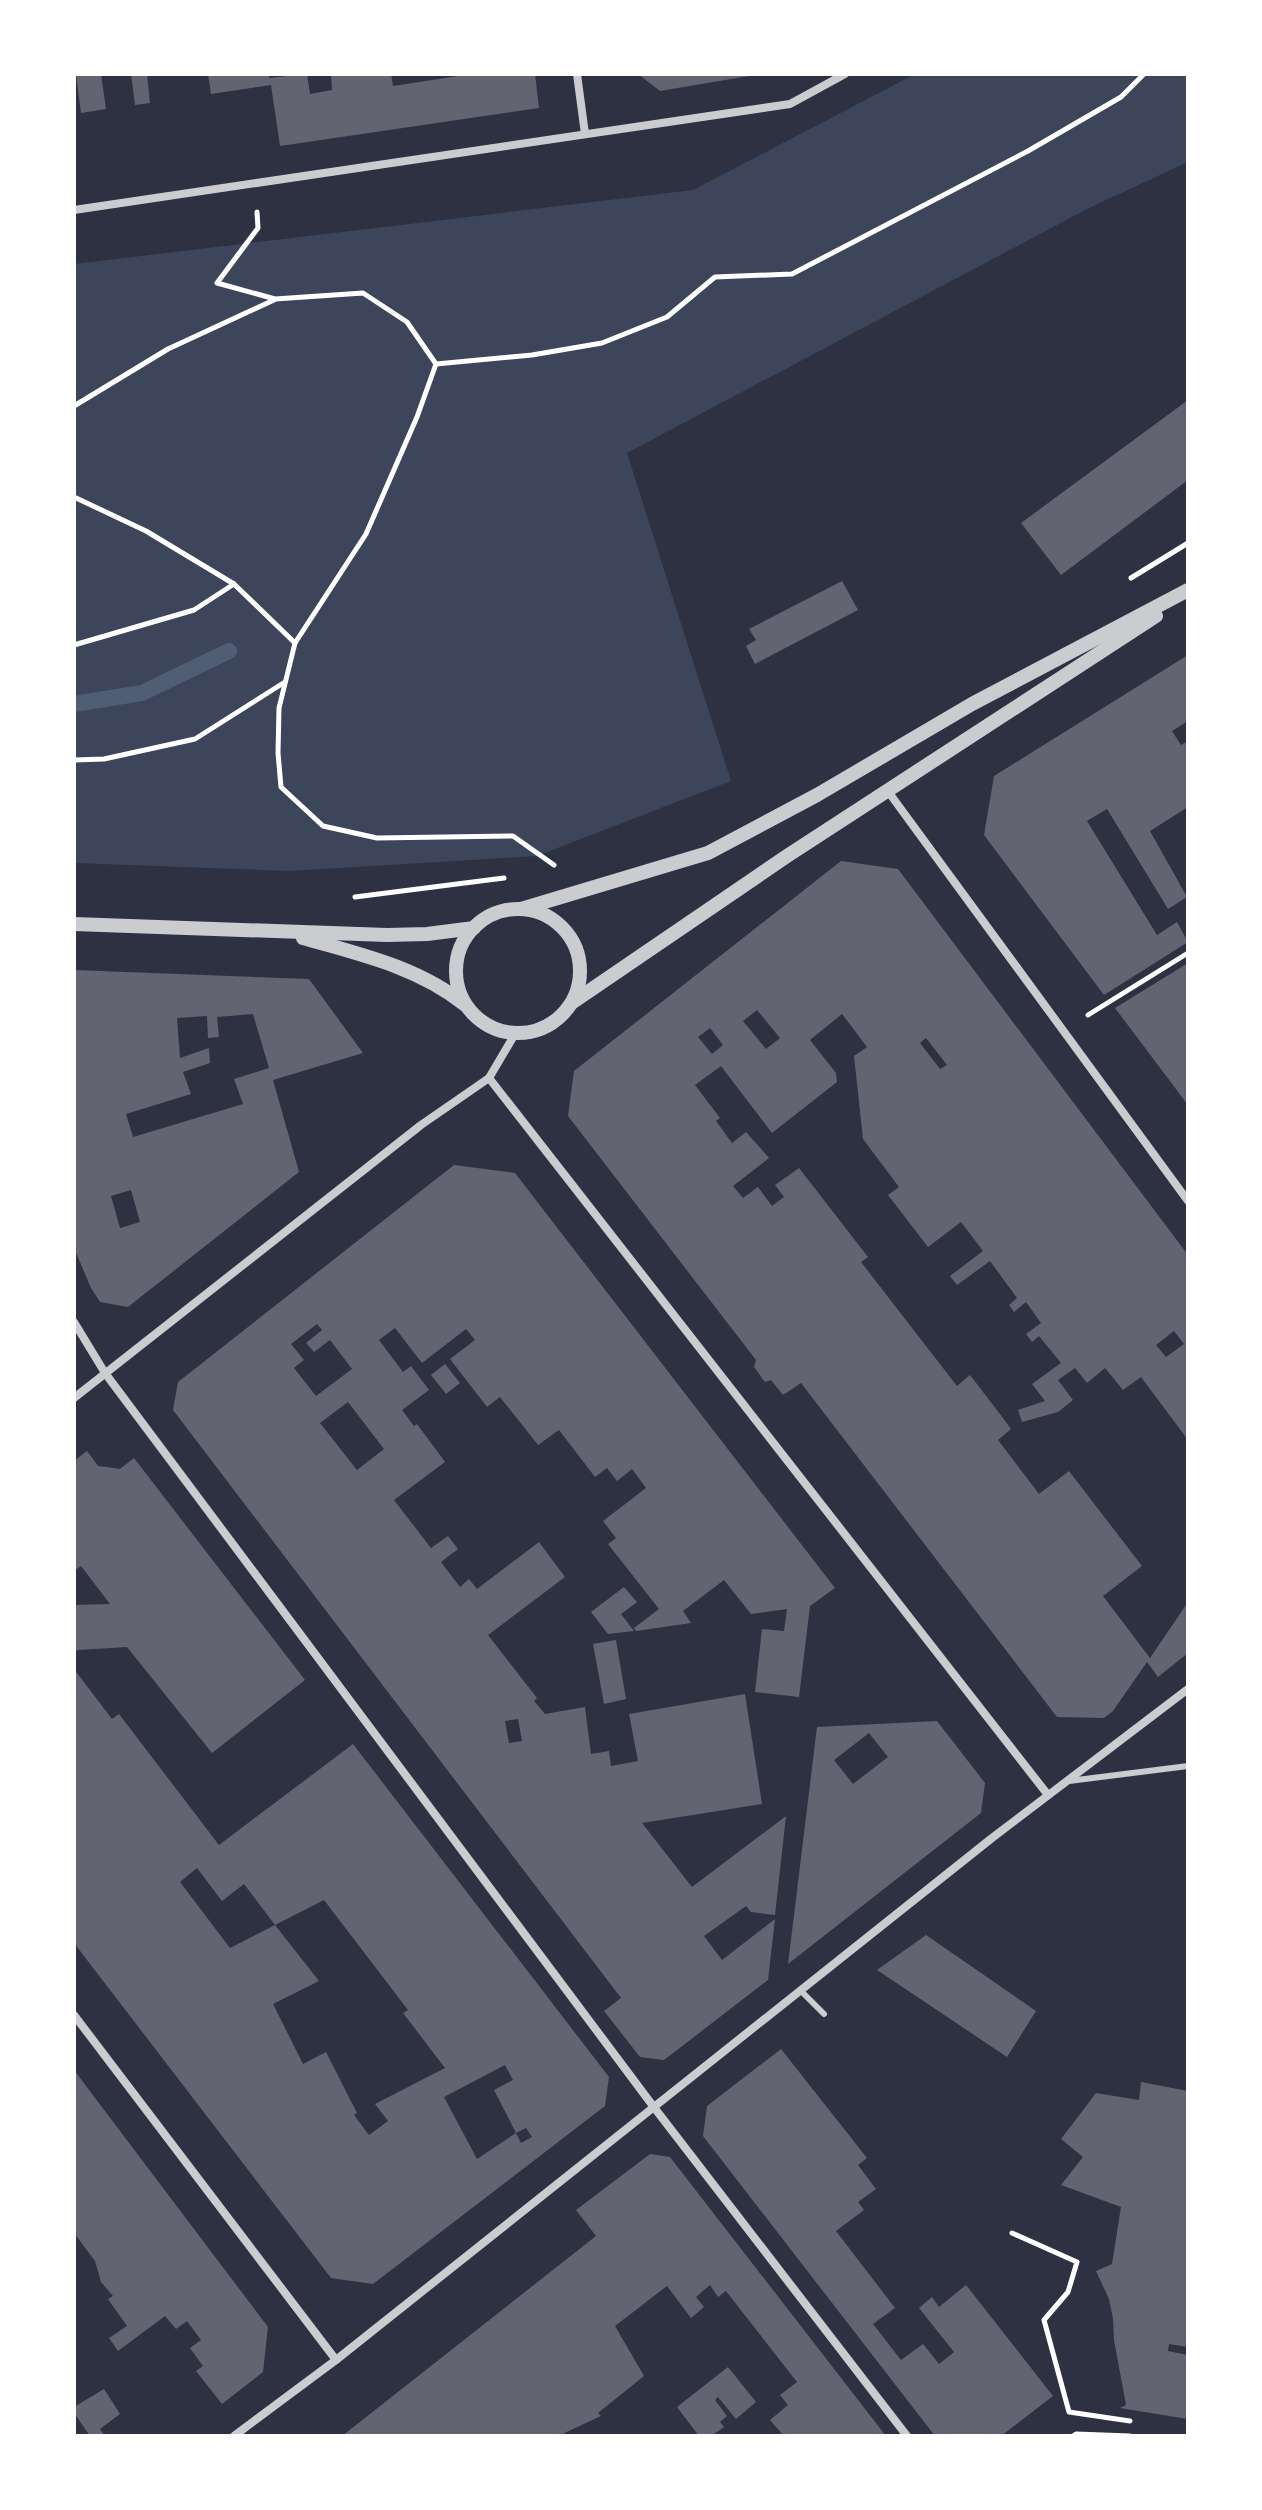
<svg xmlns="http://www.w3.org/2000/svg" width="1262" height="2510" font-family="'Noto Sans',sans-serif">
<rect width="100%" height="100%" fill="#2d3142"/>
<path fill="#3c4559" d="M 915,74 L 1188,74 L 1188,162 L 1089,208 L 627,453 L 731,781 L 537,856 L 288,871 L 74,863 L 74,264 L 693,190 Z"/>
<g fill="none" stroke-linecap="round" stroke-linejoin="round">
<path stroke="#4f5d75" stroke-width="16" d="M 74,704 L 142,693 L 229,651"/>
</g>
<g fill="#626471" fill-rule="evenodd">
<path d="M 76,74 L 101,74 L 106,109 L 81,113 Z"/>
<path d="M 131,74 L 147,74 L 150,103 L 135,105 Z"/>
<path d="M 208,74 L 269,74 L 269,78 L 307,74 L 310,94 L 332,90 L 331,74 L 391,74 L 393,86 L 471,74 L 535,74 L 539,108 L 280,146 L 271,85 L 211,94 Z"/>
<path d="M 638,74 L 749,74 L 749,76 L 660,91 Z"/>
<path d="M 1188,400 L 1188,480 L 1061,575 L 1021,523 Z"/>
<path d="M 842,581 L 858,610 L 755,664 L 746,646 L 756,640 L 749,629 Z"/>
<path d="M 1188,655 L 1188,721 L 1172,731 L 1181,745 L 1188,741 L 1188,807 L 1150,831 L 1187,897 L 1168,909 L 1107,809 L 1087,821 L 1157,935 L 1177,922 L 1188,942 L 1104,995 L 984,835 L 994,776 Z"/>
<path d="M 841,861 L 898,869 L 1188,1255 L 1188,1440 L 1141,1377 L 1123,1390 L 1105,1368 L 1087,1383 L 1075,1368 L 1058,1380 L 1073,1400 L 1058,1412 L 1022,1422 L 1018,1410 L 1045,1401 L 1032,1384 L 1061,1363 L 1039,1336 L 1032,1342 L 1026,1334 L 1041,1323 L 1026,1302 L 1014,1312 L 1009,1305 L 1017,1298 L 990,1261 L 957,1285 L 950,1276 L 983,1251 L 961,1222 L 928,1247 L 888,1195 L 899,1187 L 863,1139 L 854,1056 L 867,1047 L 842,1014 L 810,1040 L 836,1073 L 837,1082 L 772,1133 L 721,1066 L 695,1085 L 720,1118 L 716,1121 L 732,1143 L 746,1132 L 769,1158 L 733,1186 L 743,1198 L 758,1187 L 772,1206 L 784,1197 L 775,1185 L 799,1168 L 868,1257 L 861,1262 L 957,1386 L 970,1375 L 1003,1418 L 1011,1429 L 998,1440 L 1039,1494 L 1069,1471 L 1142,1566 L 1103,1596 L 1150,1658 L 1188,1602 L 1188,1653 L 1158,1677 L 1147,1662 L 1113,1711 L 1104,1718 L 1057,1717 L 801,1383 L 783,1395 L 771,1380 L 765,1382 L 754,1367 L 756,1360 L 568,1116 L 574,1071 ZM 757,1010 L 780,1038 L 766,1049 L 743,1021 ZM 710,1028 L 723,1045 L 712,1054 L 698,1037 ZM 926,1038 L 947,1065 L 940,1069 L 920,1043 ZM 1174,1331 L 1184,1344 L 1166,1357 L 1156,1345 Z"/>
<path d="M 1188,963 L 1188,1105 L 1115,1008 Z"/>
<path d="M 74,970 L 309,979 L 363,1053 L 273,1080 L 299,1172 L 128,1307 L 100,1302 L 91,1288 L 74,1248 ZM 253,1014 L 269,1068 L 234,1079 L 243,1104 L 133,1137 L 126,1114 L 191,1094 L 183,1072 L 210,1063 L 209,1048 L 180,1058 L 177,1018 L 207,1016 L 208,1038 L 219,1037 L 217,1017 ZM 131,1190 L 140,1222 L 120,1228 L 111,1196 Z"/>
<path d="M 454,1165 L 515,1173 L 835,1588 L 810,1606 L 799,1697 L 755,1692 L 762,1629 L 784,1631 L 787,1609 L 751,1614 L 724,1580 L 683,1611 L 691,1623 L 636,1631 L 634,1628 L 659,1609 L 608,1544 L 616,1538 L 603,1521 L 646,1488 L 632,1469 L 617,1481 L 607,1468 L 595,1477 L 559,1430 L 538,1445 L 500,1397 L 487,1407 L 450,1359 L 475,1340 L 466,1329 L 422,1363 L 395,1328 L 379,1340 L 403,1372 L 411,1366 L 429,1390 L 402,1410 L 414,1426 L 417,1424 L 445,1462 L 394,1500 L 431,1548 L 448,1536 L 458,1549 L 441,1562 L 460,1587 L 469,1579 L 477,1589 L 539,1542 L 565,1577 L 488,1635 L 537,1698 L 534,1701 L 545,1714 L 585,1707 L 591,1754 L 609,1751 L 611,1766 L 638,1761 L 629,1714 L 745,1694 L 762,1804 L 642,1823 L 692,1887 L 786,1816 L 775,1915 L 751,1912 L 746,1906 L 704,1936 L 722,1960 L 775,1919 L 768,1980 L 664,2060 L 640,2057 L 604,2011 L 621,1998 L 173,1410 L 178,1382 ZM 317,1324 L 322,1330 L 306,1343 L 314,1352 L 330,1340 L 352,1369 L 316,1396 L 294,1368 L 304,1360 L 291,1344 ZM 348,1402 L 384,1449 L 357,1470 L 320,1423 ZM 518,1719 L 522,1741 L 509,1743 L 505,1721 Z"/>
<path d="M 445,1364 L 460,1383 L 446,1394 L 431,1375 Z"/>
<path d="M 87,1451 L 98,1466 L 107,1467 L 120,1469 L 134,1458 L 305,1680 L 212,1753 L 127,1647 L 78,1650 L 74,1653 L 74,1605 L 110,1604 L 81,1566 L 74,1571 L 74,1461 Z"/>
<path d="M 624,1587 L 637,1602 L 621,1614 L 634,1631 L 608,1634 L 591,1612 Z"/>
<path d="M 616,1640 L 626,1699 L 604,1704 L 593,1644 Z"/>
<path d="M 74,1669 L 112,1719 L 119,1714 L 219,1845 L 353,1744 L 609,2077 L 605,2106 L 373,2284 L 331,2278 L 74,1943 ZM 197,1868 L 222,1901 L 244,1884 L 275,1925 L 324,1900 L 408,2010 L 403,2013 L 445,2068 L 375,2104 L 388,2121 L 369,2135 L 354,2115 L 357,2113 L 326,2052 L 303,2064 L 273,2004 L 319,1981 L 275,1925 L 230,1948 L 180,1882 ZM 505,2065 L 513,2080 L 494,2090 L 516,2133 L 526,2128 L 532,2137 L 521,2143 L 516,2133 L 477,2159 L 444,2097 Z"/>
<path d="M 937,1721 L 985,1783 L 981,1813 L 788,1964 L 817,1727 ZM 869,1733 L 888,1757 L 853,1784 L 834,1760 Z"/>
<path d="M 926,1935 L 1036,2011 L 1007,2057 L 877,1970 Z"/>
<path d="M 781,2049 L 867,2158 L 858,2165 L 876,2189 L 858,2202 L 864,2210 L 836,2231 L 895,2308 L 873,2324 L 901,2360 L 923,2344 L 939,2364 L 954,2352 L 919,2308 L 932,2297 L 939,2307 L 966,2285 L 1053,2396 L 1001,2436 L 935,2436 L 703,2136 L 707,2106 Z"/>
<path d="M 74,2070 L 268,2327 L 263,2372 L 222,2404 L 196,2371 L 203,2366 L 190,2348 L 201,2340 L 187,2321 L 176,2329 L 165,2316 L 118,2351 L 109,2338 L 127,2326 L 108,2299 L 113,2296 L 101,2282 L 95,2261 L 74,2233 Z"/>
<path d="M 1141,2082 L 1188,2091 L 1188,2347 L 1169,2344 L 1168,2351 L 1188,2355 L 1188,2419 L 1120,2408 L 1126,2405 L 1114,2340 L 1113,2319 L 1109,2299 L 1096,2271 L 1112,2264 L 1121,2207 L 1061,2185 L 1083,2157 L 1061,2139 L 1096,2093 L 1139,2100 Z"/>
<path d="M 650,2154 L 670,2157 L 886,2436 L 784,2436 L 770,2420 L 788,2405 L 780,2395 L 797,2382 L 726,2291 L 718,2297 L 710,2285 L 696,2297 L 704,2307 L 691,2318 L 667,2286 L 615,2326 L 644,2376 L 598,2413 L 601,2416 L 558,2436 L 342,2436 L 596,2236 L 576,2210 Z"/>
<path d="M 728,2367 L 756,2402 L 736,2419 L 718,2397 L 715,2400 L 727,2416 L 720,2422 L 724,2427 L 711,2436 L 699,2436 L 677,2407 Z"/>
<path d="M 104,2389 L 120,2414 L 100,2429 L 105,2436 L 90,2436 L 74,2413 L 74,2407 Z"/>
</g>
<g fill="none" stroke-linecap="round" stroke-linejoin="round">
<g stroke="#fff" stroke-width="5">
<path d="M 257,212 L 258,228 L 217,283 L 275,299 L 363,293 L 407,322 L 436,364 L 532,355 L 602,343 L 667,317 L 715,277 L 792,274 L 1028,151 L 1121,97 L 1144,74"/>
<path d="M 436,364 L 417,417 L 366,534 L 295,643 L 279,708 L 278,753 L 281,787 L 323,826 L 377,838 L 513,836 L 554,865"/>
<path d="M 74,406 L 168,349 L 274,300"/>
<path d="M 74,497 L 146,531 L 234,584 L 295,643"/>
<path d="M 1131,578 L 1188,543"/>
<path d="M 74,645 L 194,610 L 234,584"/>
<path d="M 74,760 L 104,759 L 195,739 L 285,682"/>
<path d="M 355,897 L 504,878"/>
<path d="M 1088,1015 L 1188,953"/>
<path d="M 1012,2233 L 1077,2262 L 1068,2292 L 1044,2320 L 1069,2412 L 1130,2421"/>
<path d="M 1073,2436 L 1076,2434 L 1130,2436"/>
</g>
<g stroke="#caccd0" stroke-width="6">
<path d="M 1069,1781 L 1188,1766"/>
<path d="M 800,1990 L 824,2014"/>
</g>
<g stroke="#caccd0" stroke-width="8">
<path d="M 577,74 L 585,134"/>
<path d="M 74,210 L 790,104 L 845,74"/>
<path d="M 887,790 L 1188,1201"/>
<path d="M 489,1078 L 1048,1795"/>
<path d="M 74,1322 L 105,1373 L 653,2106 L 907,2436"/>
<path d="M 74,1398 L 421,1125 L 489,1078 L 515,1034"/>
<path d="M 74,2015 L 336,2360"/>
<path d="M 234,2436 L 336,2360 L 992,1838 L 1188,1689"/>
</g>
<g stroke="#caccd0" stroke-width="14">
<path d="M 521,909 L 708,853 L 817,795 L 972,704 L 1188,590"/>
<circle cx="518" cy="971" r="62"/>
<path d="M 74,924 L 387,935 L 427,934 L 474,928"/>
<path d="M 303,938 C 359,954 418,967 464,1004"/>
<path d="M 573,1002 L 787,856 L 1156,616"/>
</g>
</g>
<rect width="1262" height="2510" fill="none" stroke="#ffffff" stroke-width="152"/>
</svg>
